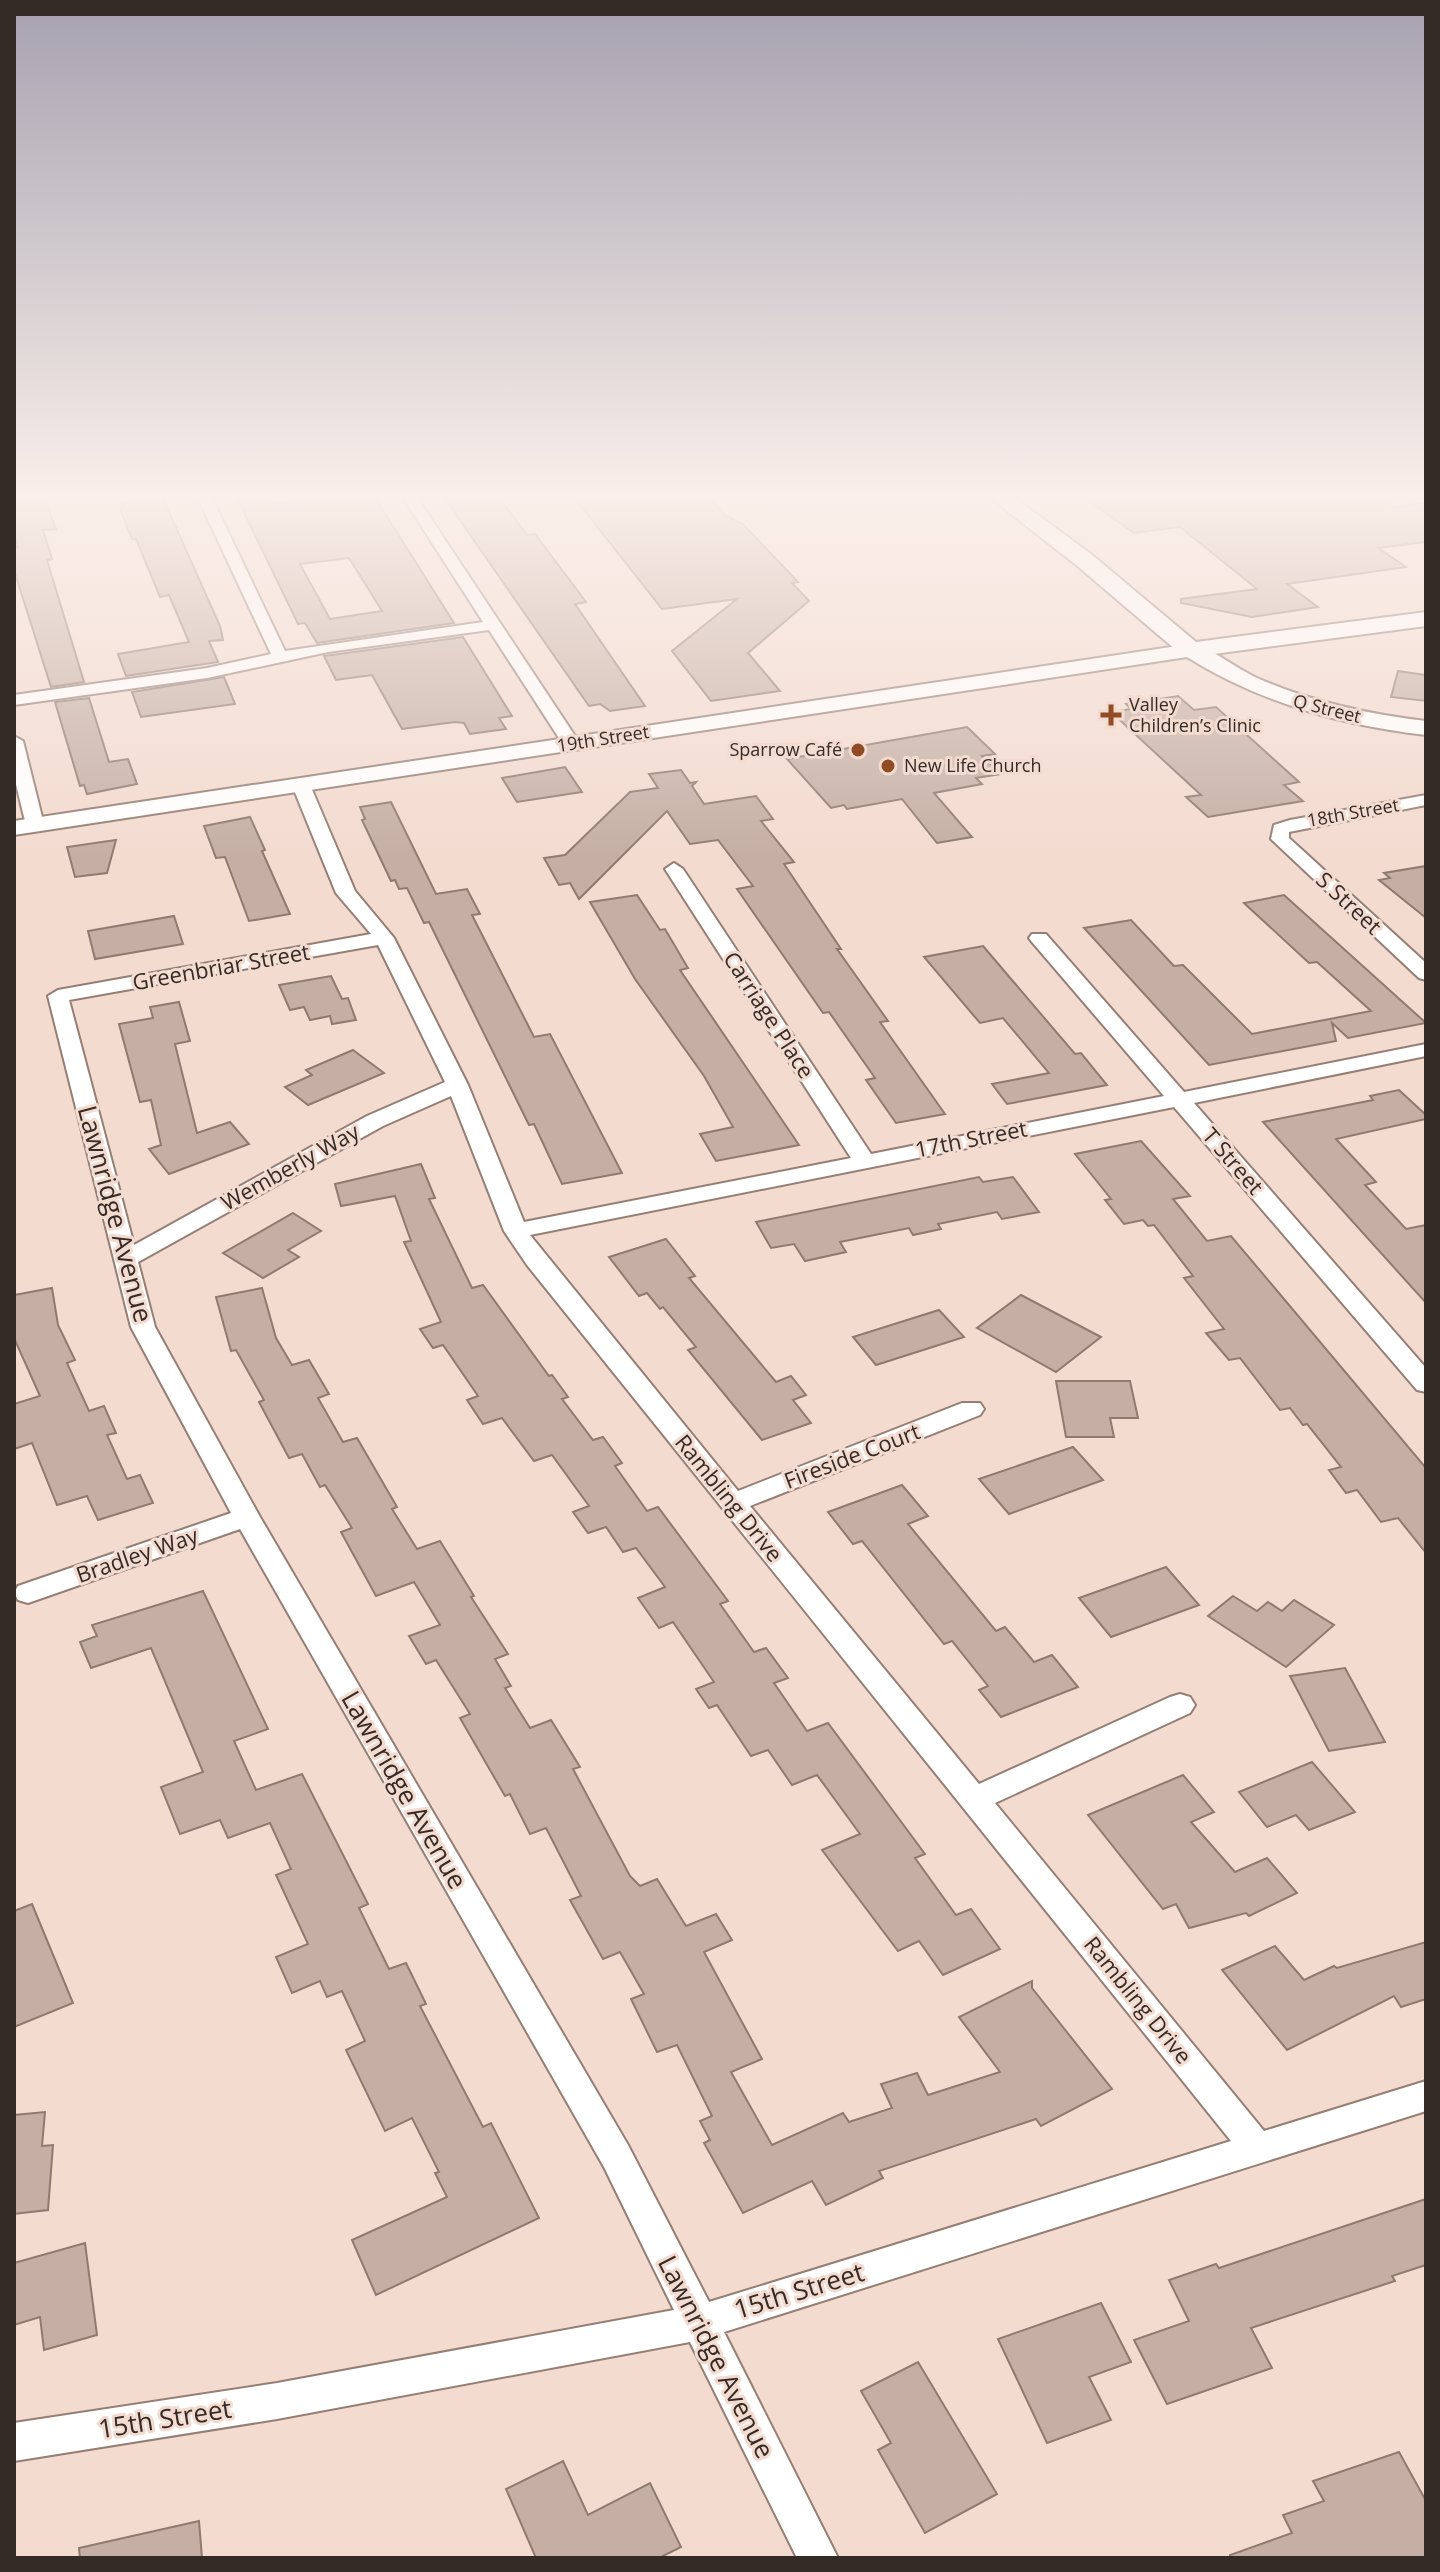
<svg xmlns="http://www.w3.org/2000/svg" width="1440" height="2572" font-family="'Open Sans',sans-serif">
<rect width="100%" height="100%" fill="#f3dbd0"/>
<g fill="#c5afa4" stroke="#8f7a70" stroke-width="2" fill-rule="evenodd">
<path d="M 14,496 L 44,496 L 56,529 L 43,530 L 52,559 L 47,560 L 84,682 L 51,687 L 14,570 L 14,547 L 18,547 L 14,532 Z"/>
<path d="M 130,496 L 162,496 L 220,626 L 223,640 L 209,641 L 218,662 L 126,676 L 118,654 L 189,642 L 169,595 L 160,597 L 136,539 L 132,539 L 120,509 L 123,508 L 121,503 L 133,502 Z"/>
<path d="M 236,496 L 269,496 L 273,504 L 336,496 L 374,496 L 454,623 L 317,643 L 305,623 L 298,624 ZM 349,558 L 382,611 L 330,619 L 300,564 Z"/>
<path d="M 443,496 L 500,499 L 527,535 L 535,534 L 586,602 L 575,604 L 645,706 L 610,711 L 600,704 L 589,706 Z"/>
<path d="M 573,496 L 708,496 L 725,515 L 743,524 L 798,582 L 792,583 L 809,601 L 748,653 L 780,691 L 711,701 L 672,651 L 737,599 L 662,609 Z"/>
<path d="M 1082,496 L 1375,496 L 1391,507 L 1426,503 L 1426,542 L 1378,548 L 1406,567 L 1287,584 L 1318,607 L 1252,617 L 1181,603 L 1181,599 L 1257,589 L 1180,527 L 1134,533 Z"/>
<path d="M 463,637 L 512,716 L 499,718 L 506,729 L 470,734 L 464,723 L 455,722 L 402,729 L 372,675 L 336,680 L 324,656 Z"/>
<path d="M 1398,671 L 1426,675 L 1426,701 L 1391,697 Z"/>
<path d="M 224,677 L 235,704 L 141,717 L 132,692 Z"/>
<path d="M 1178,696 L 1194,710 L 1216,707 L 1299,782 L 1284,785 L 1303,801 L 1208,817 L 1186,797 L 1201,795 L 1111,712 L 1131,709 L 1126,704 Z"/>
<path d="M 89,698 L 109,762 L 128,759 L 137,784 L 87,794 L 84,785 L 80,786 L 55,702 Z"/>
<path d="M 967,727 L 995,754 L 982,756 L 1001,774 L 976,778 L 982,784 L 934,793 L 972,837 L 937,843 L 902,799 L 847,809 L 844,805 L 831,808 L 787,759 Z"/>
<path d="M 565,767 L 582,792 L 517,802 L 502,778 Z"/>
<path d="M 681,770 L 690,783 L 696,782 L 692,786 L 704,804 L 756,796 L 773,819 L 761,821 L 794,862 L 784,864 L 841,949 L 837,949 L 888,1021 L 880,1022 L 945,1114 L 896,1123 L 866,1080 L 875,1078 L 829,1012 L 823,1013 L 737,889 L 753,886 L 718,840 L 690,844 L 667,811 L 579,899 L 570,883 L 559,885 L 544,858 L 565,855 L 630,792 L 658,788 L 649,774 Z"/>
<path d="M 391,802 L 436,894 L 467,889 L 480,914 L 472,915 L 534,1037 L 550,1034 L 622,1173 L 562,1184 L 534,1124 L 529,1125 L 429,922 L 424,923 L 407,888 L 399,889 L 395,880 L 391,881 L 362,820 L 365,819 L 360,807 Z"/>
<path d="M 250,817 L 265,850 L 262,851 L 290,914 L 249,921 L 225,857 L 216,858 L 204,826 Z"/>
<path d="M 116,840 L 107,873 L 75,877 L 67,847 Z"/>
<path d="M 1426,866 L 1426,918 L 1379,880 L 1390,878 L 1384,873 Z"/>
<path d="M 637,895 L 660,930 L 665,929 L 688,968 L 680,970 L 799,1145 L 716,1161 L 700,1134 L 733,1127 L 704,1076 L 635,979 L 590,902 Z"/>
<path d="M 1284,895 L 1426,1023 L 1348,1038 L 1332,1023 L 1336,1041 L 1209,1065 L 1084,928 L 1131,920 L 1174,966 L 1183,965 L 1252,1034 L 1371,1011 L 1317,962 L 1309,963 L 1244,903 Z"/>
<path d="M 174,916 L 183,944 L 95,959 L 88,931 Z"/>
<path d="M 983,946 L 1075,1054 L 1081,1053 L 1107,1085 L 1007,1104 L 992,1084 L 1049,1073 L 1003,1018 L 980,1023 L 924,957 Z"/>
<path d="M 331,976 L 342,999 L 348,998 L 356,1020 L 332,1024 L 330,1016 L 310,1020 L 304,1007 L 290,1010 L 279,985 Z"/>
<path d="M 179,1002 L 190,1041 L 175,1044 L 197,1133 L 230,1122 L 249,1144 L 169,1174 L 149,1149 L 161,1145 L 151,1100 L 140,1102 L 119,1024 L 153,1018 L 150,1007 Z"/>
<path d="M 353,1050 L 384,1073 L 308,1105 L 285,1087 L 312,1075 L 306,1070 Z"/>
<path d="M 1399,1090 L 1426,1115 L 1426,1119 L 1336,1139 L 1376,1182 L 1365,1185 L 1406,1229 L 1426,1225 L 1426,1303 L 1263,1122 L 1373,1100 L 1370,1096 Z"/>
<path d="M 1141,1141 L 1190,1196 L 1173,1199 L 1207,1241 L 1231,1236 L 1426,1468 L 1426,1553 L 1398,1518 L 1381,1522 L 1357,1490 L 1346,1493 L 1329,1470 L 1341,1467 L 1307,1424 L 1303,1425 L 1290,1408 L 1280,1410 L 1240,1358 L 1229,1360 L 1206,1333 L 1224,1329 L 1184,1278 L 1193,1276 L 1154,1225 L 1148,1226 L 1143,1220 L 1124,1224 L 1105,1200 L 1111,1199 L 1075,1154 Z"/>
<path d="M 421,1164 L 435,1198 L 429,1199 L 472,1288 L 483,1285 L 549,1376 L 552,1375 L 568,1397 L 562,1399 L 593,1440 L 603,1437 L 622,1463 L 615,1466 L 647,1511 L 658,1507 L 728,1601 L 720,1604 L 754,1652 L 766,1648 L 788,1678 L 774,1683 L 807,1731 L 828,1723 L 925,1854 L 915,1858 L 956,1915 L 971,1909 L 1000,1949 L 943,1975 L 919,1941 L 898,1951 L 822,1850 L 860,1834 L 817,1775 L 792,1785 L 768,1750 L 751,1756 L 717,1705 L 709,1708 L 696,1689 L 714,1682 L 673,1622 L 659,1628 L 638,1598 L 665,1587 L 636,1548 L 623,1552 L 606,1527 L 588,1533 L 573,1512 L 589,1506 L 552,1455 L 534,1461 L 502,1418 L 483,1424 L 467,1400 L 478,1396 L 443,1345 L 433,1348 L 420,1329 L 441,1322 L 404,1242 L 411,1241 L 395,1196 L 341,1206 L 335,1184 Z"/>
<path d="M 979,1177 L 983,1182 L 1013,1177 L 1039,1212 L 1002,1219 L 997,1212 L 938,1224 L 941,1229 L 913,1235 L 909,1228 L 840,1242 L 846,1252 L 805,1261 L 794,1244 L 771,1248 L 756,1222 Z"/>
<path d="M 293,1213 L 321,1231 L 288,1250 L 299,1257 L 263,1278 L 223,1253 Z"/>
<path d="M 666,1239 L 695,1276 L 689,1278 L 776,1382 L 791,1376 L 806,1395 L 793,1400 L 811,1423 L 762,1440 L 688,1350 L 696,1347 L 663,1307 L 660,1309 L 647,1293 L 639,1296 L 609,1257 Z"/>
<path d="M 52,1288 L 58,1325 L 75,1360 L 67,1363 L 89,1411 L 104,1406 L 116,1433 L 107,1435 L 127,1479 L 140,1475 L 153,1503 L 98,1520 L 87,1496 L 57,1505 L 32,1443 L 14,1449 L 14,1404 L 40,1396 L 14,1338 L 14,1295 Z"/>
<path d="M 262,1288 L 276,1338 L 292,1365 L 309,1360 L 329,1394 L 318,1398 L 343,1442 L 357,1438 L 397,1507 L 392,1509 L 417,1549 L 440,1541 L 474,1596 L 471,1597 L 508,1654 L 495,1659 L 511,1686 L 505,1688 L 530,1728 L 551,1720 L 580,1767 L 573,1769 L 630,1876 L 640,1886 L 657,1879 L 686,1926 L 716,1914 L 732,1940 L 704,1952 L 762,2059 L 731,2072 L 772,2145 L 843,2113 L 849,2122 L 892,2108 L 881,2084 L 917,2073 L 928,2095 L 1000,2072 L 959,2017 L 1032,1981 L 1032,1988 L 1112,2089 L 1041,2126 L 1036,2119 L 879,2171 L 883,2178 L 826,2205 L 812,2181 L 743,2213 L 704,2143 L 710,2140 L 700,2121 L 712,2116 L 677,2045 L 657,2052 L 631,1999 L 644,1994 L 620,1952 L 603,1959 L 570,1900 L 581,1896 L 546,1828 L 530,1834 L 510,1794 L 505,1796 L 460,1718 L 470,1714 L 436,1660 L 426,1664 L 409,1636 L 440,1625 L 414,1582 L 376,1596 L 341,1532 L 352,1528 L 325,1485 L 320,1487 L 302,1454 L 289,1458 L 259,1402 L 264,1400 L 236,1350 L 231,1351 L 216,1297 Z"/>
<path d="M 1021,1295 L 1101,1337 L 1056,1372 L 977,1328 Z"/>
<path d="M 939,1310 L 964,1337 L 876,1365 L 853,1337 Z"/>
<path d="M 1056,1381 L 1130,1381 L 1138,1418 L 1110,1418 L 1114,1437 L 1066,1437 Z"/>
<path d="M 1073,1447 L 1103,1480 L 1009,1514 L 979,1479 Z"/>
<path d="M 902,1485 L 928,1516 L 908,1524 L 996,1631 L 1005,1627 L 1034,1662 L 1052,1655 L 1078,1687 L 1001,1717 L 979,1690 L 988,1686 L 952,1641 L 944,1644 L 862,1541 L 853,1544 L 828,1512 Z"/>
<path d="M 1166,1567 L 1199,1605 L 1111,1637 L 1079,1598 Z"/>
<path d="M 203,1591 L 268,1729 L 234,1741 L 256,1790 L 302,1774 L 368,1904 L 359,1908 L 389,1969 L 406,1963 L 426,2004 L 420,2006 L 483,2127 L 491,2123 L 539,2218 L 376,2295 L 352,2240 L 447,2197 L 435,2173 L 439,2172 L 412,2118 L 385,2131 L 346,2050 L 365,2041 L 342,1991 L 327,1997 L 320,1981 L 292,1993 L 276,1957 L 308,1944 L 276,1875 L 291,1869 L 270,1823 L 228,1838 L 220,1820 L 180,1834 L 161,1787 L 203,1772 L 151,1648 L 91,1668 L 80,1642 L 97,1636 L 92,1625 Z"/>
<path d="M 1233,1596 L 1257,1611 L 1268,1602 L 1282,1611 L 1294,1600 L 1334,1625 L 1286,1667 L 1208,1616 Z"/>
<path d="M 1345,1668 L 1385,1742 L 1329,1751 L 1290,1676 Z"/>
<path d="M 1312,1762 L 1355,1812 L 1309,1830 L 1296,1815 L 1267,1827 L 1239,1792 Z"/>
<path d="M 1183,1775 L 1214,1812 L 1191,1822 L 1235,1872 L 1267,1858 L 1297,1893 L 1249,1916 L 1246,1913 L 1189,1928 L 1176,1904 L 1163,1909 L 1088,1815 Z"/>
<path d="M 32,1904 L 73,2003 L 14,2027 L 14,1911 Z"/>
<path d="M 1426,1942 L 1426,1999 L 1401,2007 L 1394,1996 L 1287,2050 L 1222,1970 L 1275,1946 L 1304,1980 L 1334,1966 L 1337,1968 Z"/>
<path d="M 45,2112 L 42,2146 L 53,2145 L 48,2210 L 14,2214 L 14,2115 Z"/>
<path d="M 1426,2199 L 1426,2265 L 1392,2276 L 1395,2281 L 1251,2328 L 1272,2368 L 1167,2404 L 1134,2340 L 1189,2321 L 1169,2280 L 1216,2264 L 1219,2268 Z"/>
<path d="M 85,2243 L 97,2335 L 44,2350 L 40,2317 L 14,2325 L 14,2263 Z"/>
<path d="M 1101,2303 L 1131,2362 L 1089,2377 L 1111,2420 L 1047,2443 L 998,2339 Z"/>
<path d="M 918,2362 L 997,2494 L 925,2533 L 878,2450 L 891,2443 L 861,2391 Z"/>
<path d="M 1399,2452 L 1426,2501 L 1426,2558 L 1231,2558 L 1230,2555 L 1292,2533 L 1283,2515 L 1324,2501 L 1313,2481 Z"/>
<path d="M 563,2461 L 588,2515 L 650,2483 L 681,2547 L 659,2558 L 536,2558 L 506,2489 Z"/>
<path d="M 199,2521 L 202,2558 L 80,2558 L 79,2548 Z"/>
</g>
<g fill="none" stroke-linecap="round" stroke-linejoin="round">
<g stroke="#957f75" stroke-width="4">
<g id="minor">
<path d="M 197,496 L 211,496 L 285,651 L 483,622 L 402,496 L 416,496 L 581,745 L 578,749 L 566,749 L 489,630 L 328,652 L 207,678 L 14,705 L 14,695 L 207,668 L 271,654 Z"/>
<path d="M 14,736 L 23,741 L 44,825 L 41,829 L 29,829 L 26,825 L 14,776 Z"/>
<path d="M 301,780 L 310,785 L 355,891 L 394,938 L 468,1085 L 524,1222 L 851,1158 L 665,869 L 674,863 L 683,869 L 871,1154 L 1164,1096 L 1032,942 L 1029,938 L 1032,934 L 1046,934 L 1184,1092 L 1426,1044 L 1426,1056 L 1194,1103 L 1426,1368 L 1426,1392 L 1417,1390 L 1174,1107 L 530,1235 L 738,1491 L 962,1403 L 980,1403 L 984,1409 L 980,1415 L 750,1506 L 979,1784 L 1170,1697 L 1180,1694 L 1190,1697 L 1195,1705 L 1190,1713 L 995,1803 L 1264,2131 L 1426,2081 L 1426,2111 L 724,2332 L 838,2558 L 797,2558 L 690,2342 L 277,2419 L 14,2461 L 14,2423 L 277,2383 L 674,2310 L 604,2167 L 240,1529 L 28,1603 L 18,1600 L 14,1593 L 18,1586 L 231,1513 L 131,1327 L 48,996 L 58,990 L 371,934 L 336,893 L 292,785 ZM 378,945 L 445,1082 L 367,1116 L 134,1245 L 69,1000 ZM 451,1096 L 504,1231 L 527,1265 L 1231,2141 L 709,2302 L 628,2145 L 260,1517 L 155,1327 L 138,1262 L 383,1126 Z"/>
<path d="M 1426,795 L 1426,805 L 1289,832 L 1289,838 L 1426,963 L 1426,980 L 1419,978 L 1271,839 L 1274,825 L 1290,820 Z"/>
</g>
</g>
<g stroke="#957f75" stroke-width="4">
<path id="tertiary" d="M 1191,644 C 1214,649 1235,668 1257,678 C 1312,702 1367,714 1426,721 L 1426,735 C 1341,725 1261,703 1187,657 L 14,835 L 14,821 Z"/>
</g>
<g stroke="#957f75" stroke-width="4">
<path id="secondary" d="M 988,496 L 1012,496 L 1091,554 L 1196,642 L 1426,612 L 1426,626 L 1191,657 L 1182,655 L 1075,564 Z"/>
</g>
<use href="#minor" fill="#fff" fill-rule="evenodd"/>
<use href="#tertiary" fill="#fff" fill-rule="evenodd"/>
<use href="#secondary" fill="#fff" fill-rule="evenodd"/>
</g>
<linearGradient id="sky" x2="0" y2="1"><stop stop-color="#a6a2b0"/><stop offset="0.58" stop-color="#faefea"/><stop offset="1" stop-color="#faefea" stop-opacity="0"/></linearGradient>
<rect width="1440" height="856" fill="url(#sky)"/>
<g fill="#914b25" stroke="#f3dbd0" stroke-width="3">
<path d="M1107 703h8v8h8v8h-8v8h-8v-8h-8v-8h8z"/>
<circle cx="858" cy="750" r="8"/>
<circle cx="888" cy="766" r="8"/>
</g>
<g text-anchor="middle" stroke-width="6" stroke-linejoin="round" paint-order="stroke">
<g font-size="18" fill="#342b27" stroke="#f3dbd0" text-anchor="start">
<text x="1129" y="711">Valley<tspan x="1129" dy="21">Children’s Clinic</tspan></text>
<text x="842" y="756" text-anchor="end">Sparrow Café</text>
<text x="904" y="772">New Life Church</text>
</g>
<g font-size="18" fill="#342b27" stroke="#f3dbd0">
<text transform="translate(1327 709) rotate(14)" y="6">Q Street</text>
<text transform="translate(603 739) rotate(-9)" y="6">19th Street</text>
<text transform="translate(1353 813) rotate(-10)" y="6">18th Street</text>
</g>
<g font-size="22" fill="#342b27" stroke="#f3dbd0">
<text transform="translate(1349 903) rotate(43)" y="8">S Street</text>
<text transform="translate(221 967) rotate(-10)" y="8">Greenbriar Street</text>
<text transform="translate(769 1015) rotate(57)" y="8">Carriage Place</text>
<text transform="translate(971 1139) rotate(-11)" y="8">17th Street</text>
<text transform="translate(1233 1161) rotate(49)" y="8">T Street</text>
<text transform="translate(290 1167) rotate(-29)" y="8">Wemberly Way</text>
<text transform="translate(852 1456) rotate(-21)" y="8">Fireside Court</text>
<text transform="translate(729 1498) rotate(51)" y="8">Rambling Drive</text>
<text transform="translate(137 1555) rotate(-19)" y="8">Bradley Way</text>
<text transform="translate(1138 2000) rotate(51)" y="8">Rambling Drive</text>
</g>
<g font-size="26" fill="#342b27" stroke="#f3dbd0">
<text transform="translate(115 1214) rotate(75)" y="9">Lawnridge Avenue</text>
<text transform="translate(404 1790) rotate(60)" y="9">Lawnridge Avenue</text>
<text transform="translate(799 2291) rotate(-17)" y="9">15th Street</text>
<text transform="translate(716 2357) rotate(63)" y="9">Lawnridge Avenue</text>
<text transform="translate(165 2419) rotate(-9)" y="9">15th Street</text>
</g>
</g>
<rect width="1440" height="2572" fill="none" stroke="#342b27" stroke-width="32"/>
</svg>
